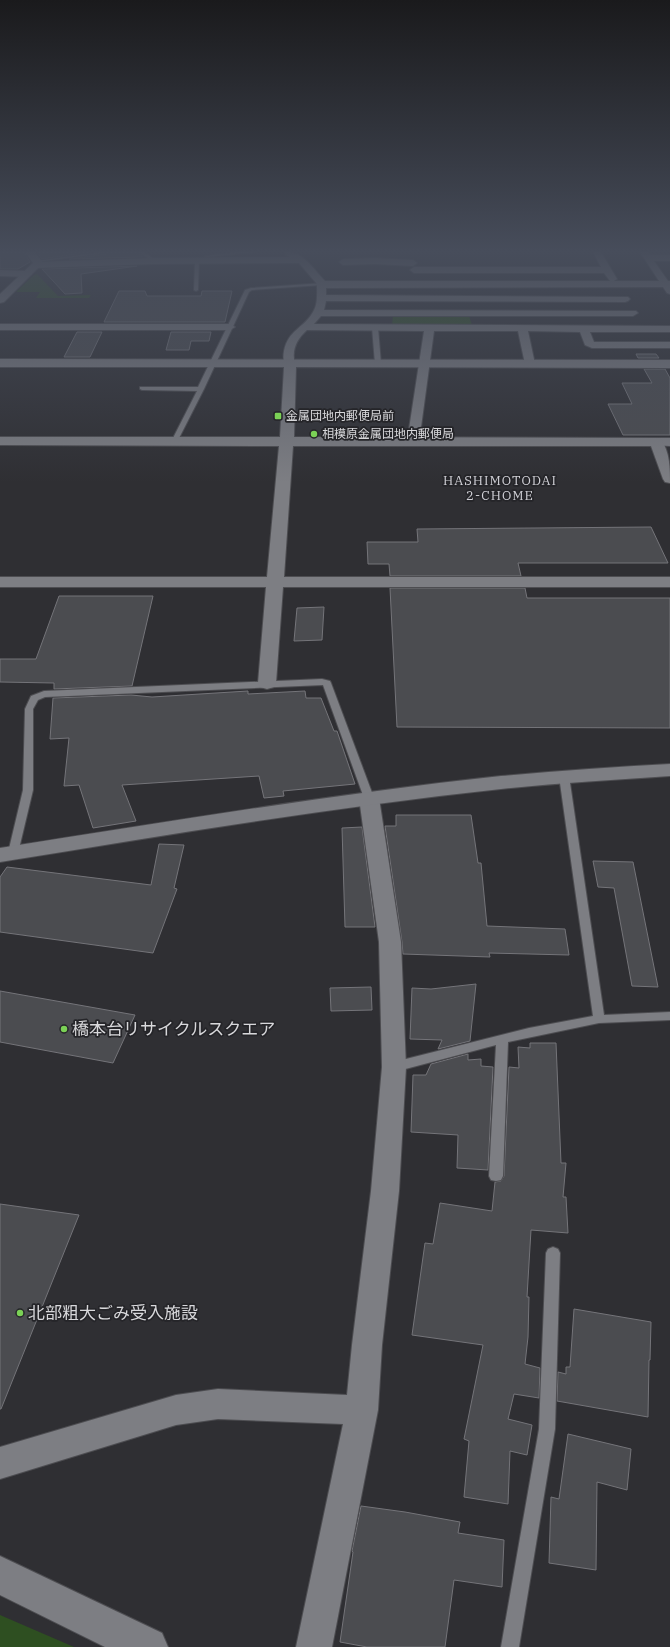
<svg xmlns="http://www.w3.org/2000/svg" width="670" height="1647" font-family="'IBM Plex Serif','Noto Sans JP',serif">
<rect width="100%" height="100%" fill="#2f2f33"/>
<g fill="#2e4f21">
<path d="M 37,274 L 58,296 L 91,295 L 89,298 L 36,298 L 40,292 L 16,292 L 34,275 Z"/>
<path d="M 393,313 L 468,313 L 473,328 L 392,328 Z"/>
<path d="M 0,1615 L 74,1647 L 0,1647 Z"/>
</g>
<g fill="#4b4c50" stroke="#747479">
<path d="M 0,252 L 24,252 L 30,262 L 18,269 L 0,269 Z"/>
<path d="M 37,252 L 91,252 L 42,259 Z"/>
<path d="M 107,252 L 137,252 L 143,257 L 69,259 L 106,254 Z"/>
<path d="M 137,266 L 81,274 L 82,293 L 65,294 L 42,269 Z"/>
<path d="M 119,291 L 145,291 L 147,296 L 201,296 L 202,291 L 232,291 L 225,322 L 104,322 Z"/>
<path d="M 77,332 L 102,332 L 90,357 L 64,357 Z"/>
<path d="M 171,332 L 211,332 L 209,341 L 191,341 L 189,350 L 166,350 Z"/>
<path d="M 636,354 L 656,354 L 659,358 L 638,358 Z"/>
<path d="M 644,369 L 665,369 L 670,378 L 670,435 L 623,435 L 608,404 L 632,404 L 622,383 L 652,383 Z"/>
<path d="M 651,527 L 668,563 L 518,563 L 521,576 L 390,576 L 389,564 L 368,564 L 367,542 L 418,542 L 417,529 Z"/>
<path d="M 390,588 L 525,588 L 527,598 L 670,598 L 670,728 L 397,727 Z"/>
<path d="M 59,596 L 153,596 L 132,686 L 54,689 L 54,683 L 0,682 L 0,659 L 36,659 Z"/>
<path d="M 324,607 L 322,640 L 294,641 L 297,608 Z"/>
<path d="M 248,691 L 248,694 L 305,691 L 306,698 L 321,698 L 334,731 L 337,731 L 355,784 L 283,791 L 284,796 L 264,798 L 259,776 L 122,785 L 136,821 L 93,828 L 79,785 L 64,786 L 69,738 L 50,739 L 53,698 L 131,695 L 152,697 Z"/>
<path d="M 396,815 L 471,815 L 478,863 L 481,863 L 487,926 L 565,929 L 569,955 L 489,953 L 490,957 L 403,954 L 402,942 L 385,826 L 396,826 Z"/>
<path d="M 362,827 L 375,927 L 345,927 L 342,828 Z"/>
<path d="M 159,844 L 184,845 L 174,888 L 177,889 L 153,953 L 0,932 L 0,877 L 7,867 L 151,885 Z"/>
<path d="M 593,861 L 633,862 L 658,987 L 632,986 L 614,888 L 598,887 Z"/>
<path d="M 476,984 L 470,1041 L 438,1049 L 442,1040 L 410,1039 L 412,988 L 431,989 Z"/>
<path d="M 371,987 L 372,1010 L 331,1011 L 330,988 Z"/>
<path d="M 0,991 L 135,1015 L 113,1063 L 0,1042 Z"/>
<path d="M 530,1043 L 556,1043 L 561,1163 L 566,1163 L 563,1197 L 566,1197 L 568,1233 L 531,1230 L 527,1297 L 529,1297 L 528,1337 L 525,1364 L 540,1368 L 539,1398 L 514,1394 L 508,1419 L 532,1425 L 527,1455 L 510,1451 L 508,1504 L 464,1497 L 469,1441 L 464,1439 L 483,1345 L 412,1335 L 425,1243 L 433,1244 L 440,1203 L 492,1211 L 495,1182 L 501,1181 L 504,1176 L 509,1067 L 519,1068 L 518,1047 L 530,1048 Z"/>
<path d="M 468,1054 L 468,1060 L 481,1059 L 481,1066 L 493,1067 L 488,1170 L 457,1168 L 458,1135 L 411,1132 L 413,1075 L 426,1075 L 431,1064 Z"/>
<path d="M 0,1204 L 79,1215 L 1,1409 L 0,1409 Z"/>
<path d="M 574,1309 L 651,1322 L 650,1360 L 649,1360 L 648,1417 L 557,1401 L 558,1372 L 566,1374 L 566,1367 L 570,1367 Z"/>
<path d="M 568,1434 L 631,1449 L 627,1490 L 597,1482 L 596,1570 L 549,1563 L 551,1497 L 559,1499 Z"/>
<path d="M 361,1506 L 405,1512 L 460,1522 L 458,1533 L 504,1540 L 502,1587 L 454,1580 L 445,1647 L 367,1647 L 340,1642 L 353,1552 L 352,1551 Z"/>
</g>
<g fill="none" stroke-linecap="round" stroke-linejoin="round">
<g stroke="#4d4d51" stroke-width="2">
<g id="service">
<path d="M 102,252 L 106,253 L 37,262 L 35,261 Z"/>
<path d="M 138,252 L 143,252 L 158,261 L 154,262 Z"/>
<path d="M 238,252 L 254,252 L 207,257 L 205,256 Z"/>
<path d="M 197,259 L 199,260 L 198,290 L 196,291 L 194,290 L 195,260 Z"/>
<path d="M 324,283 L 322,285 L 252,290 L 249,292 L 204,389 L 177,442 L 172,443 L 171,442 L 197,391 L 142,390 L 140,389 L 140,387 L 198,387 L 245,290 L 251,288 Z"/>
<path d="M 375,325 L 378,327 L 381,364 L 378,366 L 375,364 L 372,327 Z"/>
<path d="M 322,679 L 330,681 L 331,683 L 374,798 L 372,800 L 369,801 L 364,798 L 323,685 L 45,697 L 38,700 L 33,709 L 33,790 L 18,853 L 13,856 L 8,853 L 23,790 L 25,709 L 31,696 L 44,691 Z"/>
<path d="M 564,773 L 569,776 L 604,1015 L 670,1012 L 670,1020 L 599,1023 L 508,1042 L 503,1176 L 501,1180 L 496,1181 L 491,1180 L 489,1176 L 496,1045 L 394,1072 L 390,1070 L 388,1067 L 390,1064 L 394,1062 L 529,1028 L 593,1016 L 559,776 Z"/>
<path d="M 553,1247 L 558,1249 L 560,1253 L 555,1429 L 519,1647 L 501,1647 L 539,1429 L 546,1253 L 548,1249 Z"/>
</g>
</g>
<g stroke="#4d4d51" stroke-width="2">
<g id="minor">
<path d="M 286,252 C 303,251 314,270 325,281 L 610,281 L 604,273 L 414,273 L 410,270 L 414,267 L 601,267 L 593,252 L 601,252 L 617,279 L 614,281 L 659,281 L 640,252 L 648,252 L 651,255 L 670,255 L 670,261 L 654,261 L 668,281 L 670,281 L 670,294 L 667,293 L 663,287 L 326,288 L 326,295 L 628,297 L 630,299 L 628,301 L 625,302 L 326,301 L 324,310 L 636,311 L 638,313 L 633,316 L 321,316 L 314,324 L 670,326 L 670,332 L 590,332 L 594,342 L 670,342 L 670,348 L 592,348 L 585,345 L 580,332 L 528,331 L 535,364 L 530,367 L 525,364 L 518,331 L 434,331 L 419,442 L 417,445 L 409,445 L 407,442 L 424,331 L 307,330 C 297,339 291,350 295,364 L 290,367 L 286,366 C 283,361 283,357 284,351 C 288,330 304,328 313,312 C 318,304 317,294 317,284 L 299,263 L 154,264 L 36,268 L 32,265 L 36,262 L 154,258 L 289,257 L 285,254 Z"/>
<path d="M 375,258 L 413,260 L 417,263 L 413,266 L 375,264 L 343,265 L 339,262 L 343,259 Z"/>
<path d="M 0,270 L 27,271 L 32,274 L 27,277 L 0,276 Z"/>
<path d="M 0,324 L 230,324 L 235,327 L 230,330 L 0,330 Z"/>
<path d="M 656,438 L 670,438 L 670,446 L 652,445 L 650,442 L 652,439 Z"/>
<path d="M 369,792 L 376,794 L 379,798 L 401,942 L 406,1067 L 399,1191 L 382,1345 L 378,1410 L 332,1647 L 296,1647 L 343,1424 L 218,1419 L 176,1425 L 0,1479 L 0,1447 L 176,1395 L 218,1389 L 347,1395 L 352,1345 L 371,1191 L 382,1067 L 379,942 L 359,798 L 362,794 Z"/>
</g>
</g>
<g stroke="#4d4d51" stroke-width="2">
<g id="tertiary">
<path d="M 25,252 L 35,252 L 43,263 L 4,302 L 0,303 L 0,294 L 33,263 Z"/>
<path d="M 0,359 L 670,360 L 670,368 L 296,367 L 294,437 L 656,438 L 661,439 C 670,453 670,468 670,483 L 665,482 L 663,479 L 651,446 L 293,446 L 284,577 L 670,577 L 670,587 L 283,587 L 276,683 L 274,687 L 267,689 L 260,687 L 258,683 L 266,587 L 0,587 L 0,577 L 267,577 L 279,446 L 0,445 L 0,437 L 280,437 L 284,367 L 0,367 Z"/>
<path d="M 670,764 L 670,776 C 613,780 557,783 501,789 C 333,807 166,835 0,862 L 0,848 C 167,822 333,794 501,776 C 557,771 614,767 670,764 Z"/>
<path d="M 0,1556 L 162,1633 L 168,1647 L 105,1647 L 0,1595 Z"/>
</g>
</g>
<use href="#service" fill="#7d7e83" fill-rule="evenodd"/>
<use href="#minor" fill="#7d7e83" fill-rule="evenodd"/>
<use href="#tertiary" fill="#7d7e83" fill-rule="evenodd"/>
</g>
<linearGradient id="sky" x2="0" y2="1"><stop stop-color="#1a1a1c"/><stop offset="0.52" stop-color="#474d5b"/><stop offset="1" stop-color="#474d5b" stop-opacity="0"/></linearGradient>
<rect width="670" height="483" fill="url(#sky)"/>
<g fill="#7bd156" stroke="#252529" stroke-width="1.5">
<rect x="274" y="412" width="8" height="8" rx="2"/>
<circle cx="314" cy="434" r="4"/>
<circle cx="64" cy="1029" r="4"/>
<circle cx="20" cy="1313" r="4"/>
</g>
<g text-anchor="middle" stroke-width="3.5" stroke-linejoin="round" paint-order="stroke">
<g font-size="12" fill="#d8d8db" stroke="#252529" text-anchor="start">
<text x="286" y="420">金属団地内郵便局前</text>
<text x="322" y="438">相模原金属団地内郵便局</text>
</g>
<g font-size="13" letter-spacing="1" fill="#d1d1d7" stroke="#252529">
<text x="500" y="485">HASHIMOTODAI<tspan x="500" dy="15">2-CHOME</tspan></text>
</g>
<g font-size="17" fill="#d8d8db" stroke="#252529" text-anchor="start">
<text x="72" y="1035">橋本台リサイクルスクエア</text>
<text x="28" y="1319">北部粗大ごみ受入施設</text>
</g>
</g>
</svg>
